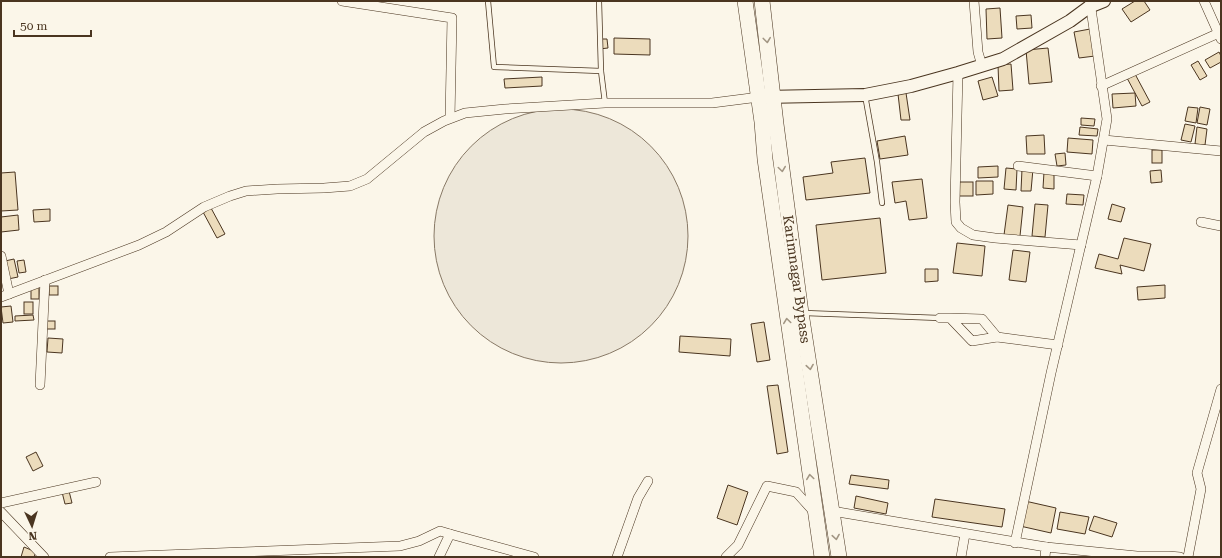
<svg xmlns="http://www.w3.org/2000/svg" width="1222" height="558" font-family="'Roboto Serif',serif">
<rect width="100%" height="100%" fill="#fbf6e9"/>
<circle fill="#ede7d9" stroke="#887966" cx="561" cy="236" r="127"/>
<g fill="#ecdcbc" stroke="#4a3520">
<path d="M 1135,1 L 1144,1 L 1150,10 L 1131,22 L 1122,9 Z"/>
<path d="M 1000,8 L 1002,38 L 987,39 L 986,9 Z"/>
<path d="M 1031,15 L 1032,28 L 1017,29 L 1016,16 Z"/>
<path d="M 1090,29 L 1095,56 L 1079,58 L 1074,32 Z"/>
<path d="M 614,38 L 650,39 L 650,55 L 614,54 Z"/>
<path d="M 599,39 L 607,39 L 608,48 L 599,49 Z"/>
<path d="M 1048,48 L 1052,82 L 1029,84 L 1026,50 Z"/>
<path d="M 1219,52 L 1221,56 L 1221,62 L 1210,68 L 1205,60 Z"/>
<path d="M 1198,61 L 1207,76 L 1200,80 L 1191,65 Z"/>
<path d="M 1011,64 L 1013,90 L 999,91 L 998,65 Z"/>
<path d="M 1135,74 L 1150,102 L 1142,106 L 1127,78 Z"/>
<path d="M 542,77 L 542,86 L 505,88 L 504,79 Z"/>
<path d="M 992,77 L 998,96 L 983,100 L 978,81 Z"/>
<path d="M 906,93 L 910,120 L 901,120 L 898,94 Z"/>
<path d="M 1135,93 L 1136,106 L 1113,108 L 1112,94 Z"/>
<path d="M 1188,107 L 1198,108 L 1196,123 L 1185,121 Z"/>
<path d="M 1200,107 L 1210,109 L 1207,125 L 1197,123 Z"/>
<path d="M 1081,118 L 1095,119 L 1094,126 L 1081,125 Z"/>
<path d="M 1185,124 L 1195,126 L 1191,142 L 1181,140 Z"/>
<path d="M 1080,127 L 1098,129 L 1097,136 L 1079,135 Z"/>
<path d="M 1197,127 L 1207,129 L 1205,145 L 1195,144 Z"/>
<path d="M 1044,135 L 1045,154 L 1027,154 L 1026,136 Z"/>
<path d="M 905,136 L 908,155 L 880,159 L 877,141 Z"/>
<path d="M 1068,138 L 1093,140 L 1092,154 L 1067,152 Z"/>
<rect x="1152" y="150" width="10" height="13"/>
<path d="M 1065,153 L 1066,165 L 1057,166 L 1055,154 Z"/>
<path d="M 865,158 L 870,193 L 806,200 L 803,177 L 833,173 L 831,162 Z"/>
<path d="M 998,166 L 998,177 L 978,178 L 978,167 Z"/>
<path d="M 1006,168 L 1017,169 L 1016,190 L 1004,189 Z"/>
<path d="M 1022,169 L 1033,169 L 1031,191 L 1021,191 Z"/>
<path d="M 1161,170 L 1162,182 L 1151,183 L 1150,171 Z"/>
<path d="M 15,172 L 18,210 L 1,211 L 1,173 Z"/>
<path d="M 1044,172 L 1054,172 L 1054,189 L 1043,188 Z"/>
<path d="M 922,179 L 927,218 L 909,220 L 906,201 L 895,203 L 892,182 Z"/>
<path d="M 976,181 L 993,181 L 993,194 L 976,195 Z"/>
<rect x="957" y="182" width="16" height="14"/>
<path d="M 1067,194 L 1084,195 L 1083,205 L 1066,204 Z"/>
<path d="M 1035,204 L 1048,205 L 1045,237 L 1032,236 Z"/>
<path d="M 1112,204 L 1125,208 L 1121,222 L 1108,219 Z"/>
<path d="M 1008,205 L 1023,207 L 1020,236 L 1004,235 Z"/>
<path d="M 211,208 L 225,234 L 217,238 L 203,212 Z"/>
<path d="M 50,209 L 50,221 L 34,222 L 33,210 Z"/>
<path d="M 18,215 L 19,230 L 1,232 L 1,217 Z"/>
<path d="M 880,218 L 886,273 L 822,280 L 816,225 Z"/>
<path d="M 1124,238 L 1151,244 L 1144,271 L 1120,265 L 1122,274 L 1095,268 L 1099,254 L 1118,259 Z"/>
<path d="M 957,243 L 985,246 L 982,276 L 953,273 Z"/>
<path d="M 1013,250 L 1030,252 L 1026,282 L 1009,280 Z"/>
<path d="M 14,259 L 18,277 L 8,279 L 5,261 Z"/>
<path d="M 24,260 L 26,272 L 19,273 L 17,261 Z"/>
<path d="M 925,269 L 938,269 L 938,281 L 925,282 Z"/>
<path d="M 1165,285 L 1165,298 L 1138,300 L 1137,287 Z"/>
<rect x="49" y="286" width="9" height="9"/>
<rect x="31" y="287" width="8" height="12"/>
<rect x="24" y="302" width="9" height="12"/>
<path d="M 11,306 L 13,322 L 3,323 L 1,307 Z"/>
<path d="M 33,315 L 34,320 L 15,321 L 15,316 Z"/>
<rect x="46" y="321" width="9" height="8"/>
<path d="M 764,322 L 770,360 L 757,362 L 751,324 Z"/>
<path d="M 680,336 L 731,339 L 730,356 L 679,352 Z"/>
<path d="M 48,338 L 63,339 L 62,353 L 47,352 Z"/>
<path d="M 778,385 L 788,452 L 777,454 L 767,386 Z"/>
<path d="M 36,452 L 43,466 L 33,471 L 26,457 Z"/>
<path d="M 851,475 L 889,480 L 888,489 L 849,484 Z"/>
<path d="M 728,485 L 748,492 L 737,525 L 717,518 Z"/>
<path d="M 69,491 L 72,503 L 65,504 L 62,492 Z"/>
<path d="M 856,496 L 888,503 L 886,514 L 854,508 Z"/>
<path d="M 935,499 L 1005,509 L 1002,527 L 932,517 Z"/>
<path d="M 1025,501 L 1056,508 L 1051,533 L 1020,526 Z"/>
<path d="M 1060,512 L 1089,517 L 1085,534 L 1057,529 Z"/>
<path d="M 1094,516 L 1117,523 L 1112,537 L 1089,530 Z"/>
<path d="M 24,547 L 36,552 L 34,557 L 21,557 Z"/>
</g>
<g fill="none" stroke-linecap="round" stroke-linejoin="round">
<g stroke="#4a3520" stroke-width="6">
<g id="service">
<path d="M 488,1 L 494,67 L 601,71 L 605,103"/>
<path d="M 599,1 L 601,71"/>
<path d="M 865,95 L 877,162 L 882,203"/>
<path d="M 804,313 L 940,318"/>
</g>
</g>
<g stroke="#4a3520" stroke-width="10">
<g id="minor">
<path d="M 342,1 L 452,18 L 450,118"/>
<path d="M 974,1 L 978,52 L 982,66"/>
<path d="M 1204,1 L 1221,39"/>
<path d="M 958,73 L 955,202 L 956,222 L 961,228 L 973,235 L 995,238 L 1081,245"/>
<path d="M 1101,86 L 1221,32"/>
<path d="M 1104,140 L 1221,151"/>
<path d="M 1018,166 L 1097,176 L 1107,119 L 1090,2"/>
<path d="M 1201,222 L 1221,226"/>
<path d="M 1,256 L 9,294"/>
<path d="M 1,297 L 139,245 L 166,232 L 204,207 L 230,196 L 246,191 L 277,189 L 324,188 L 350,186 L 367,179 L 424,132 L 444,121 L 465,113 L 505,109 L 605,103 L 712,103 L 759,97"/>
<path d="M 940,318 L 950,318 L 972,341 L 997,337 L 982,319 L 950,318"/>
<path d="M 997,337 L 1058,345"/>
<path d="M 40,385 L 45,280"/>
<path d="M 1,503 L 96,482"/>
<path d="M 832,511 L 1046,547 L 1045,557"/>
<path d="M 1,512 L 44,557"/>
<path d="M 1015,543 L 1051,373 L 1097,176"/>
<path d="M 1046,547 L 1137,556 L 1169,556 L 1180,557"/>
<path d="M 110,557 L 400,546 L 419,541 L 440,531 L 450,534"/>
<path d="M 439,557 L 450,534 L 534,557"/>
<path d="M 617,557 L 638,498 L 648,481"/>
<path d="M 726,557 L 738,545 L 767,486 L 796,492 L 815,513"/>
<path d="M 961,557 L 965,534"/>
<path d="M 1188,557 L 1201,489 L 1197,473 L 1221,389"/>
</g>
</g>
<g stroke="#4a3520" stroke-width="14">
<path id="tertiary" d="M 764,97 L 865,95 L 911,86 L 958,73 L 1003,59 L 1070,21 L 1089,7 L 1104,1"/>
</g>
<g stroke="#4a3520" stroke-width="16">
<g id="trunk">
<path d="M 745,1 L 762,122 L 765,159 L 822,557"/>
<path d="M 762,1 L 776,124 L 801,313 L 839,557"/>
</g>
</g>
<use href="#service" stroke="#fbf6e9" stroke-width="4.5"/>
<use href="#minor" stroke="#fbf6e9" stroke-width="9"/>
<use href="#tertiary" stroke="#fbf6e9" stroke-width="12"/>
<use href="#trunk" stroke="#fbf6e9" stroke-width="15"/>
</g>
<defs><path id="oneway-chevron" d="M-2-3.5L2.5 0L-2 3.5" fill="none" stroke-width="1.6" stroke-linecap="round" stroke-linejoin="round"/></defs>
<g stroke="#a29684">
<use href="#oneway-chevron" transform="translate(767 40) rotate(83)"/>
<use href="#oneway-chevron" transform="translate(782 169) rotate(82)"/>
<use href="#oneway-chevron" transform="translate(787 321) rotate(-98)"/>
<use href="#oneway-chevron" transform="translate(810 367) rotate(81)"/>
<use href="#oneway-chevron" transform="translate(810 477) rotate(-98)"/>
<use href="#oneway-chevron" transform="translate(836 537) rotate(81)"/>
</g>
<g text-anchor="middle" stroke-width="3" stroke-linejoin="round" paint-order="stroke">
<g font-size="14" fill="#4a3520" stroke="#fbf6e9">
<text transform="translate(797 279) rotate(82)" y="5">Karimnagar Bypass</text>
</g>
</g>
<rect width="1222" height="558" fill="none" stroke="#4a3520" stroke-width="4"/>
<g transform="translate(32 526) rotate(176)" stroke="#fbf6e9" stroke-width="3" paint-order="stroke">
<path d="M0-3L7 15L0 10L-7 15Z" fill="#4a3520"/>
<text y="-6" font-size="11" font-weight="bold" text-anchor="middle" fill="#4a3520">N</text>
</g>
<path d="M14 30v6h77v-6" fill="none" stroke="#4a3520" stroke-width="2"/>
<text x="20" y="30" font-size="12" fill="#4a3520" stroke="#fbf6e9" stroke-width="3" paint-order="stroke">50 m</text>
</svg>
